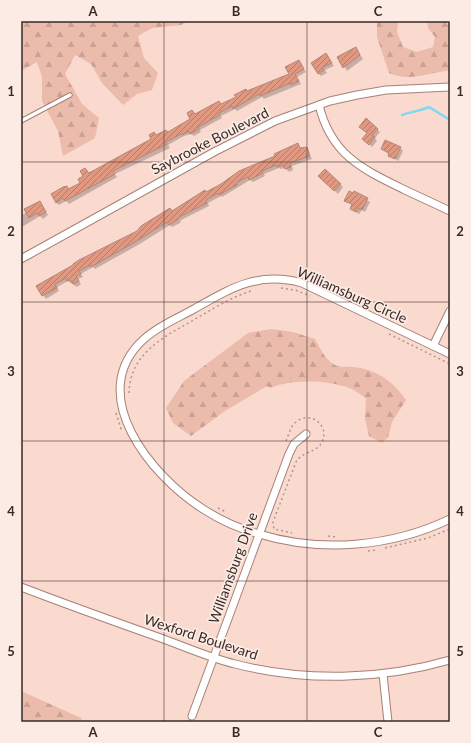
<svg xmlns="http://www.w3.org/2000/svg" width="471" height="743" font-family="Lato,sans-serif">
<defs>
<pattern id="forest-firs" width="22" height="20" patternUnits="userSpaceOnUse"><rect width="22" height="20" fill="#ebbbab"/><path d="M5 1l3.5 6h-7zM16 11l3.5 6h-7z" fill="#caa193"/></pattern>
<pattern id="building-hatch" width="6" height="6" patternUnits="userSpaceOnUse"><rect width="6" height="6" fill="#e09880"/><path d="M-1 1l2-2M0 6l6-6M5 7l2-2" fill="none" stroke="#b77c69"/></pattern>
</defs>
<rect width="100%" height="100%" fill="#fad9cf"/>
<g fill="url(#forest-firs)">
<path d="M 26,21 L 189,21 L 181,25 L 152,28 L 138,36 L 144,58 L 158,73 L 152,90 L 137,94 L 123,105 L 102,83 L 91,64 L 75,55 L 65,74 L 82,104 L 99,118 L 95,138 L 63,156 L 58,131 L 42,101 L 42,77 L 37,62 L 21,71 L 21,23 Z"/>
<path d="M 377,21 L 398,21 L 397,32 L 403,47 L 417,52 L 433,47 L 435,37 L 428,28 L 427,21 L 443,21 L 450,25 L 450,70 C 429,73 409,82 389,73 L 377,37 Z"/>
<path d="M 271,329 L 293,332 L 315,339 C 320,348 325,360 335,365 C 340,368 348,366 353,367 C 376,369 394,382 406,400 L 392,422 L 388,437 L 382,443 L 369,436 L 365,418 L 366,398 C 360,394 353,389 347,387 C 324,380 292,379 270,388 L 267,386 L 225,411 L 191,436 L 173,423 L 166,408 L 184,381 L 248,333 Z"/>
<path d="M 21,691 L 81,718 L 83,722 L 21,722 Z"/>
</g>
<g fill="#0003">
<path d="M 356,48 L 363,59 L 347,71 L 339,57 Z"/>
<path d="M 326,55 L 334,66 L 325,70 L 327,73 L 321,76 L 318,73 Z"/>
<path d="M 298,61 L 306,72 L 297,77 L 301,84 L 264,99 L 262,97 L 237,111 L 235,109 L 221,116 L 222,118 L 200,130 L 201,132 L 194,136 L 191,134 L 184,136 L 168,145 L 170,148 L 115,174 L 117,177 L 69,204 L 66,201 L 59,205 L 56,202 L 66,187 L 69,190 L 82,183 L 89,174 L 152,139 L 154,133 L 157,136 L 168,133 L 192,120 L 192,111 L 196,115 L 290,74 Z"/>
<path d="M 377,129 L 380,132 L 375,138 L 377,141 L 372,147 L 364,139 Z"/>
<path d="M 297,145 L 301,149 L 306,148 L 312,159 L 292,166 L 293,170 L 289,172 L 285,168 L 281,169 L 279,168 L 264,174 L 265,176 L 253,182 L 250,180 L 222,197 L 221,196 L 208,203 L 209,206 L 181,220 L 180,223 L 172,227 L 170,225 L 138,245 L 95,269 L 93,267 L 81,274 L 83,277 L 78,279 L 81,284 L 77,287 L 68,281 L 57,287 L 59,291 L 46,299 L 37,286 L 138,232 L 190,202 L 189,200 L 205,191 L 207,193 Z"/>
<path d="M 400,148 L 403,151 L 398,161 L 382,149 Z"/>
<path d="M 325,170 L 343,187 L 338,194 L 319,176 Z"/>
<path d="M 355,193 L 370,202 L 365,212 L 362,210 L 359,214 L 354,211 L 351,209 L 353,205 L 346,200 Z"/>
<path d="M 40,202 L 48,215 L 43,219 L 40,216 L 22,227 L 23,229 L 21,230 L 21,216 Z"/>
</g>
<g fill="none" stroke-linecap="round" stroke-linejoin="round">
<path stroke="#7fd9f3" stroke-width="2.5" d="M 402,115 C 412,111 418,112 429,107 L 450,120"/>
</g>
<g fill="url(#building-hatch)" stroke="#af897d">
<path d="M 356,47 L 360,55 L 343,68 L 337,57 Z"/>
<path d="M 326,53 L 332,63 L 323,67 L 324,70 L 318,74 L 311,63 Z"/>
<path d="M 299,60 L 304,69 L 295,74 L 299,81 L 291,85 L 291,83 L 260,96 L 259,94 L 233,109 L 232,106 L 219,113 L 220,115 L 198,127 L 199,129 L 194,132 L 190,134 L 189,131 L 182,135 L 181,134 L 166,142 L 167,144 L 113,171 L 115,174 L 65,201 L 63,198 L 56,203 L 51,194 L 63,187 L 67,186 L 68,189 L 80,183 L 78,179 L 83,176 L 80,171 L 85,168 L 89,173 L 151,139 L 149,135 L 154,132 L 156,135 L 166,130 L 168,132 L 190,119 L 187,113 L 192,110 L 195,114 L 219,101 L 221,104 L 236,97 L 234,95 L 246,89 L 247,91 L 289,74 L 285,67 Z"/>
<path d="M 366,118 L 378,129 L 372,135 L 375,137 L 369,145 L 362,139 L 367,133 L 359,127 Z"/>
<path d="M 385,140 L 401,147 L 395,159 L 388,156 L 389,153 L 381,149 Z"/>
<path d="M 298,143 L 300,148 L 307,147 L 310,156 L 290,163 L 291,167 L 285,169 L 283,165 L 277,167 L 276,165 L 262,171 L 263,173 L 249,180 L 248,177 L 236,183 L 237,185 L 219,195 L 218,193 L 206,200 L 207,203 L 179,217 L 177,220 L 169,225 L 167,222 L 135,242 L 91,267 L 90,265 L 79,271 L 81,274 L 76,276 L 79,281 L 73,284 L 70,280 L 67,281 L 66,278 L 55,284 L 57,288 L 42,296 L 36,286 L 73,265 L 73,264 L 79,260 L 137,231 L 141,226 L 170,208 L 172,211 L 205,190 L 206,192 L 221,184 L 239,171 L 275,156 L 274,154 Z"/>
<path d="M 325,169 L 341,184 L 334,191 L 318,176 Z"/>
<path d="M 349,191 L 353,193 L 354,191 L 368,198 L 362,210 L 359,208 L 356,212 L 350,209 L 352,204 L 344,201 Z"/>
<path d="M 40,201 L 46,212 L 39,216 L 37,213 L 29,218 L 24,209 Z"/>
</g>
<g fill="none" stroke-linecap="round" stroke-linejoin="round">
<g stroke="#a78175" stroke-width="5.5">
<path id="service" d="M 21,121 L 70,95"/>
</g>
<g stroke="#a78175" stroke-width="9">
<g id="minor">
<path d="M 319,105 C 331,155 362,169 405,190 C 420,197 435,204 450,211"/>
<path d="M 21,259 L 214,152 L 275,121 L 330,101 L 357,95 L 386,90 L 450,87"/>
<path d="M 433,346 L 450,311"/>
<path d="M 450,354 L 302,283 C 258,271 231,288 194,309 C 178,318 158,326 144,339 C 83,394 152,477 203,509 C 220,520 240,529 259,534 C 321,553 392,547 450,519"/>
<path d="M 21,587 C 65,604 110,620 155,636 C 181,645 207,657 235,664 C 305,682 381,680 450,660"/>
<path d="M 383,674 L 388,722"/>
<path d="M 192,716 L 289,454 L 294,444 L 306,434"/>
</g>
</g>
<g stroke="#b0968e" stroke-width="1.5" stroke-dasharray="2 3" stroke-linecap="butt">
<path d="M 281,288 L 295,290 L 310,296"/>
<path d="M 389,334 L 450,364"/>
<path d="M 129,393 C 130,352 166,336 197,318 C 214,308 232,297 251,291"/>
<path d="M 116,413 L 122,432"/>
<path d="M 286,441 C 289,435 290,426 296,422 C 310,410 330,425 322,442 C 317,453 302,451 296,462 L 273,522 L 274,529 L 292,533"/>
<path d="M 218,508 L 226,512"/>
<path d="M 328,536 L 336,537"/>
<path d="M 385,548 L 428,538 L 450,529"/>
<path d="M 368,551 L 376,550"/>
</g>
<use href="#service" stroke="#fff" stroke-width="3.5"/>
<use href="#minor" stroke="#fff" stroke-width="7"/>
</g>
<path fill="none" stroke="#392a25" stroke-width="1" stroke-opacity="0.55" d="M 164,21 L 164,722M 307,21 L 307,722M 21,162 L 450,162M 21,302 L 450,302M 21,441 L 450,441M 21,581 L 450,581"/>
<g text-anchor="middle" stroke-width="3.5" stroke-linejoin="round" paint-order="stroke">
<g font-size="14" fill="#392a25" stroke="#fcebe5">
<text transform="translate(210 141) rotate(-27)" y="5">Saybrooke Boulevard</text>
<text transform="translate(352 295) rotate(24)" y="5">Williamsburg Circle</text>
<text transform="translate(233 568) rotate(-70)" y="5">Williamsburg Drive</text>
<text transform="translate(201 637) rotate(18)" y="5">Wexford Boulevard</text>
</g>
</g>
<rect width="471" height="743" fill="none" stroke="#fcebe5" stroke-width="44"/>
<rect x="22" y="22" width="427" height="699" fill="none" stroke="#392a25" stroke-width="1.5"/>
<g font-size="13" text-anchor="middle" font-weight="bold" fill="#392a25">
<text x="93" y="16">A</text>
<text x="236" y="16">B</text>
<text x="378" y="16">C</text>
<text x="11" y="96">1</text>
<text x="460" y="96">1</text>
<text x="11" y="236">2</text>
<text x="460" y="236">2</text>
<text x="11" y="376">3</text>
<text x="460" y="376">3</text>
<text x="11" y="516">4</text>
<text x="460" y="516">4</text>
<text x="11" y="656">5</text>
<text x="460" y="656">5</text>
<text x="93" y="737">A</text>
<text x="236" y="737">B</text>
<text x="378" y="737">C</text>
</g>
</svg>
